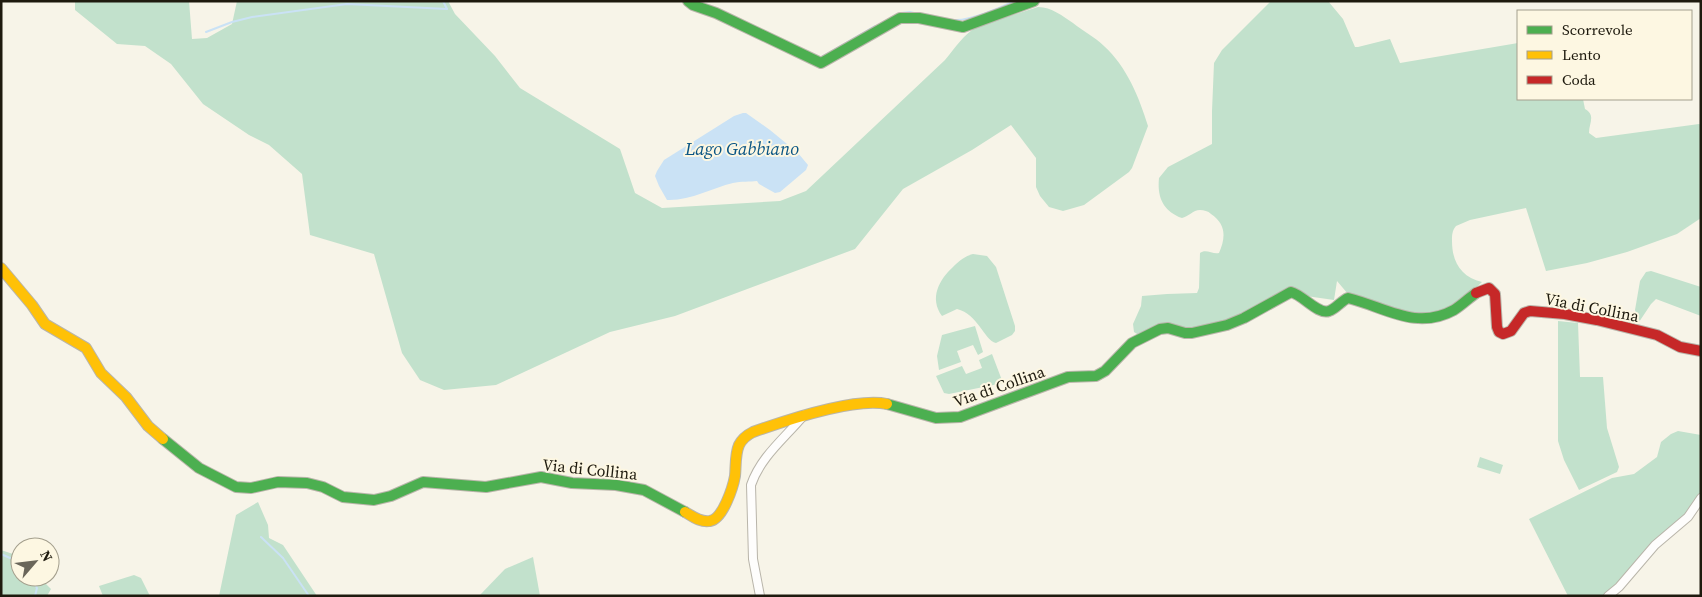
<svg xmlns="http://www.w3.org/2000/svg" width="1702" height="597" font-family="'Source Serif 4',serif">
<rect width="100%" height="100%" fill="#f7f4e8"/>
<g fill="#c2e1cc">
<path d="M 75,1 L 189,1 L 192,39 L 207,38 L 232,24 L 237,1 L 448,1 L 455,14 L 495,56 L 520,88 L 620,149 L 635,193 L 662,208 L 780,201 L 806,191 L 945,60 C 955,48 964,34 978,26 L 1038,7 C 1052,7 1062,16 1073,23 C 1083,31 1095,37 1104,46 C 1127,67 1139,97 1148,126 L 1132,168 L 1129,172 L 1084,205 L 1063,211 L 1049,207 L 1040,196 L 1036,187 L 1036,158 L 1011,125 L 972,150 L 903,189 L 855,249 L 675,316 L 610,332 L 496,385 L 444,390 L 420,380 L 402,353 L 374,254 L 310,235 L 302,174 L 269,145 L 249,135 L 203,104 L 171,64 L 145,46 L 117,44 L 75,10 Z"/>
<path d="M 1271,1 L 1328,1 L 1343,19 L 1355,47 L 1358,47 L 1390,39 L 1400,63 L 1518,43 L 1518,99 L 1583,99 L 1585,109 C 1596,115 1589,123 1589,133 L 1596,138 L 1699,124 L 1701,125 L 1701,218 L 1677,234 L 1627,252 L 1587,263 L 1546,271 L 1526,208 L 1470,220 L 1456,226 C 1452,231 1452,235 1452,241 C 1452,262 1461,277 1482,282 L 1459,304 L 1419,317 L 1348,294 L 1337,281 L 1334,300 L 1306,296 L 1301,291 L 1218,325 L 1137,334 L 1134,332 L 1133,324 L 1141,306 L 1142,296 L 1167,294 L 1197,293 L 1199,288 L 1200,253 C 1206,248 1213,255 1219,253 C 1226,237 1226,224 1211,214 C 1208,211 1204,210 1200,210 C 1193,210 1188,217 1182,218 C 1163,211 1157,197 1159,178 L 1168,167 L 1212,144 L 1212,111 L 1214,63 L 1222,50 Z"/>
<path d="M 973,254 L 987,256 L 996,267 L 1015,326 L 1015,331 L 1012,335 L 996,343 C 984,340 978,314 957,309 L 942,316 C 929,298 939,280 953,267 C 959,261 965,256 973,254 Z"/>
<path d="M 1651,271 L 1701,287 L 1701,316 L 1656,299 L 1651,304 L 1639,322 L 1635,310 L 1640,281 L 1646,272 Z"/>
<path d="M 1558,321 L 1578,323 L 1580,377 L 1603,377 L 1607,428 L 1619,467 L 1617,472 L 1579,490 L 1564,460 L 1558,441 Z"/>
<path d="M 975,326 L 983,352 L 978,355 L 973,345 L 957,351 L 961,362 L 939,370 L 937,356 L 942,335 Z"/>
<path d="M 992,354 L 1003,383 L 949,394 L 944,393 L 936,376 L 962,366 L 966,374 L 982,368 L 979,360 Z"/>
<path d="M 1678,431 L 1701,435 L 1701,495 L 1690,510 L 1617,585 L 1603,596 L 1568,596 L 1529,519 L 1612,478 L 1634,474 L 1657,457 L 1661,442 L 1671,434 Z"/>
<path d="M 1480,457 L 1503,465 L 1500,474 L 1477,467 Z"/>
<path d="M 258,502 L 268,525 L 269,538 L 283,545 L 317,596 L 219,596 L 236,515 Z"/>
<path d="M 1,550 L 19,556 L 20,557 L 20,577 L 39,577 L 51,589 L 47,596 L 1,596 Z"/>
<path d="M 533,557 L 540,596 L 479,596 L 505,569 Z"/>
<path d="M 134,575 L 141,578 L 150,596 L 103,596 L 99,586 Z"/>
</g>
<path fill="#cae2f5" d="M 743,113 L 746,113 L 770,130 L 798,153 L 808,165 L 806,170 L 780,192 L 775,193 L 759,184 L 757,181 C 750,182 741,181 733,183 C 712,188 690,201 667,200 L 659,186 L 655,176 L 657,171 L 664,160 L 715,128 L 734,116 Z"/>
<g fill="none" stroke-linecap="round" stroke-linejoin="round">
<g stroke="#cae2f5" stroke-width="2">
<path d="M 443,1 L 447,9"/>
<path d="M 901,13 L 910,12 L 918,14"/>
<path d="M 955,20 C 969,21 1002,7 1015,1"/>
<path d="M 206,32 L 232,22 L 252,17 L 347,4 L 447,9"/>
<path d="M 818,59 L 875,26"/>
<path d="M 261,537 L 283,558 L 309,596"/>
<path d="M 1,554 L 10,558 L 20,560"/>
<path d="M 30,577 L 37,588 L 35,596"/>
</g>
<g stroke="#b9b5aa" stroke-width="10">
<g id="street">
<path d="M 760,596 L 753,559 L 751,485 C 761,456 785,438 804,415"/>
<path d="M 1608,596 L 1619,587 L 1655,545 L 1688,517 L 1701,498"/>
</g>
</g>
<g stroke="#b9b5aa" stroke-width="12">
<g id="fast">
<path d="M 688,1 L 693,5 L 716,13 L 821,63 L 900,18 L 919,18 L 963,27 L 1034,1"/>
<path d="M 887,404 L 936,418 L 960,417 L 1068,377 L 1096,376 L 1105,371 L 1132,343 L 1160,329 L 1168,328 L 1185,333 L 1192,333 L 1227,325 L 1244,318 L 1291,292 C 1303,295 1318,315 1329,311 C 1336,309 1341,301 1348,298 C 1385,307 1416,331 1454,310 C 1462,305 1469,298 1476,293"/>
<path d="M 163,439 L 199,468 L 236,487 L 251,488 L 278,482 L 307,483 L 323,487 L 343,497 L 374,500 L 391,496 L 423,482 L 486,487 L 541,477 L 572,483 L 616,485 L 644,490 L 685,512"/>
</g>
</g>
<g stroke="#b9b5aa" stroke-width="12">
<g id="slow">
<path d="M 1,268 L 32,305 L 45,324 L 86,348 L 101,373 L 126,397 L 148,426 L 163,439"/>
<path d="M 685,512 C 692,516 701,523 710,521 C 723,519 733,487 735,476 C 736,466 735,454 739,445 C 742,439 747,435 753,432 C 784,421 855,397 887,404"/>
</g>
</g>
<g stroke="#b9b5aa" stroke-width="12">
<path id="jam" d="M 1476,293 L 1489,288 L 1495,294 L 1497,327 L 1499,332 L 1503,334 L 1511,331 L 1524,313 L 1530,311 L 1565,314 L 1597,320 L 1657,335 L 1680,347 L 1701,351"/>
</g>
<use href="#street" stroke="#fefdfc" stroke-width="8"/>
<use href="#fast" stroke="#4caf50" stroke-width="10"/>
<use href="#slow" stroke="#ffc107" stroke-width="10"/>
<use href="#jam" stroke="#c62828" stroke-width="10"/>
</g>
<g text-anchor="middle" stroke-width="4" stroke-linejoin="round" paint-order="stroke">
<g font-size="16" fill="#1e1a0e" stroke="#fdf7e2">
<text transform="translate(1592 307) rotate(11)" y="6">Via di Collina</text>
<text transform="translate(999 386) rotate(-19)" y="6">Via di Collina</text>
<text transform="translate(590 469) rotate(6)" y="6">Via di Collina</text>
</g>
<g font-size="18" font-style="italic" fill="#0a5584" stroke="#fdf7e2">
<text x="742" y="155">Lago Gabbiano</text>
</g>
</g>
<rect width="1702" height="597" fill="none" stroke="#1e1a0e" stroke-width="5"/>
<rect x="1517" y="10" width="175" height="90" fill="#fdf7e2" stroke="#a49f8d"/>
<rect x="1527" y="26" width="25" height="8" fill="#4caf50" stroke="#a49f8d"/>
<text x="1562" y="35" font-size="15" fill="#1e1a0e">Scorrevole</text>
<rect x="1527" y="51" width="25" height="8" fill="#ffc107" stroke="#a49f8d"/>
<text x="1562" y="60" font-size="15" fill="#1e1a0e">Lento</text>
<rect x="1527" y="76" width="25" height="8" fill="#c62828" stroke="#a49f8d"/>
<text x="1562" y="85" font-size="15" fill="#1e1a0e">Coda</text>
<g transform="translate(35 562) rotate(62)"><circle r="24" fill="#fdf7e2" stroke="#a49f8d"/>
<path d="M0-4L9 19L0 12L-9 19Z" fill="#6a665a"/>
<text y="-8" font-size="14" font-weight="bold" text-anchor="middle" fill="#1e1a0e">N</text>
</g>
</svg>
